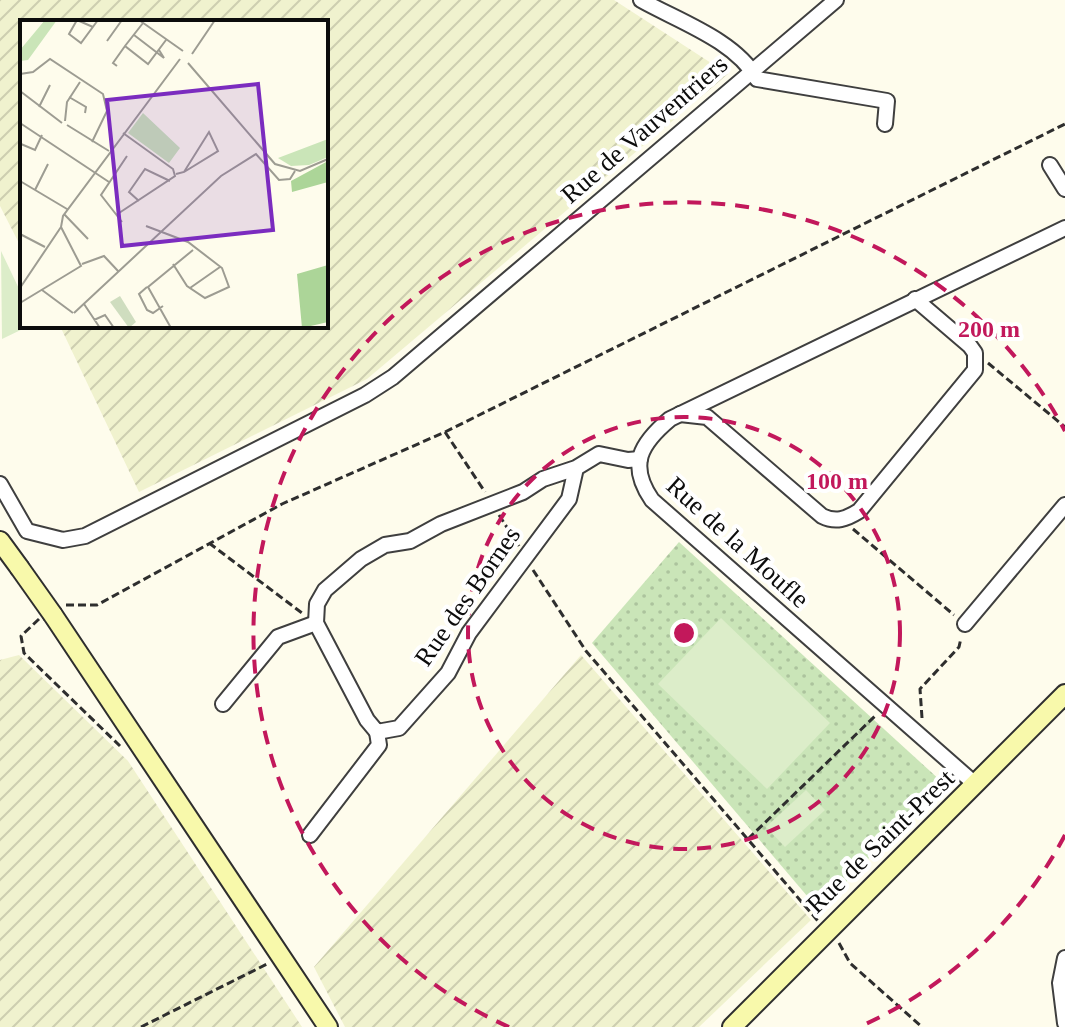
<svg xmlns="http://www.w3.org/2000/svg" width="1065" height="1027" font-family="'Times New Roman',serif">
<defs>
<pattern id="farmland-furrows" width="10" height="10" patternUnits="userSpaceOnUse" patternTransform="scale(2)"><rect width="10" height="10" fill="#f0f2ce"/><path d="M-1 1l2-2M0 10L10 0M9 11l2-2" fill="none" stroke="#cdceb0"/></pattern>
<pattern id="green-dots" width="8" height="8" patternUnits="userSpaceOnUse" patternTransform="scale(2)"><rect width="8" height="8" fill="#cae5b8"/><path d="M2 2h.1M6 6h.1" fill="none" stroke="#acc39d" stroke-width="1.8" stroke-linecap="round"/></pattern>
</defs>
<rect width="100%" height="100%" fill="#fefcec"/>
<g fill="url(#farmland-furrows)">
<path d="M 0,0 L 614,0 L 728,74 L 367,379 L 139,492 L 60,326 L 326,326 L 326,22 L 22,22 L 22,249 L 0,206 Z"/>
<path d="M 19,655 L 128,761 L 302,1027 L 0,1027 L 0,660 Z"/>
<path d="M 581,655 L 811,920 L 699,1027 L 345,1027 L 314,967 Z"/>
</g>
<path fill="url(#green-dots)" d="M 679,542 L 942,782 L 819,910 L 592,643 Z"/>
<g fill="#dcedc9">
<path d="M 1,251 L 22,295 L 22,326 L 29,326 L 2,339 Z"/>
<path d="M 721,618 L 830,723 L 767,789 L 658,684 Z"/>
<path d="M 806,790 L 825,810 L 785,847 L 766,827 Z"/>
</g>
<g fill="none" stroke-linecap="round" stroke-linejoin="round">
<g stroke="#3f3f3f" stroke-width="18">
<g id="street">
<path d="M 641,0 C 678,21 735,40 757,79 L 887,101 L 885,124"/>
<path d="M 1050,165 L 1065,189"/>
<path d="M 680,414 L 707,417 L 822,516 C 836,523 846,519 859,511 L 975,370 L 975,353 L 970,346 L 915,299"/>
<path d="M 576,468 L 543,479 L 523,492 L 441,524 L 410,541 L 385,545 L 361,559 L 325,590 L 317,604 L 316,623 L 367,720 L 377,732 L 399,728 L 448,673 L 469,633 L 569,499 L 576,468 L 599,454 L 628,460 L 640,459"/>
<path d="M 0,484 L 27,531 L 63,540 L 85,536 L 365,395 L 393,377 L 836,0"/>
<path d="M 965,624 L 1065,505"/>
<path d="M 223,704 L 278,637 L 316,623"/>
<path d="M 975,784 L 652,500 C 628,465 640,444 670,419 L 1065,228"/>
<path d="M 310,835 L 379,745 L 377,732"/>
<path d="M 1065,958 L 1060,983 L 1065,1023"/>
</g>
</g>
<g stroke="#2e2e2e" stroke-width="22">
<g id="secondary">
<path d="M 0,541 L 19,567"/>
<path d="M 53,615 L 328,1027"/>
<path d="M 732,1027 L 1065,694"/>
</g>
</g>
<g stroke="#2e2e2e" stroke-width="3" stroke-dasharray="8 4" stroke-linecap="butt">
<path d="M 988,363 L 1065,427"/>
<path d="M 445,432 L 485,492"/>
<path d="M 499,515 L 519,546"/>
<path d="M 853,529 L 954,615"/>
<path d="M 209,543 L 302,613"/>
<path d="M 533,570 L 586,651 L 818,921"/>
<path d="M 66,605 L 97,605 L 282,504 L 445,432 L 1065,124"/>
<path d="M 39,619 L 21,636 L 24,653 L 120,746"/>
<path d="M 922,718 L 920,689 L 959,647 L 961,638"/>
<path d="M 748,839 L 875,716"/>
<path d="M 839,943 L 850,963 L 922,1027"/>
<path d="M 141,1027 L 267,964"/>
</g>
<use href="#street" stroke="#fff" stroke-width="14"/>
<use href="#secondary" stroke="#f8f9ab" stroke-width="18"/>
<g stroke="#2e2e2e" stroke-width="22" stroke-linecap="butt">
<path id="secondary-bridge" d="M 19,567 L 53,615"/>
</g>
<use href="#secondary-bridge" stroke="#f8f9ab" stroke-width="18"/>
</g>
<g fill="none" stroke="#c2185b" stroke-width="4" stroke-dasharray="14 10">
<circle cx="684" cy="633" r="216"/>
<path d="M1065 835A431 431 0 0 1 859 1027M509 1027A431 431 0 1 1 1065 431"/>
</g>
<g text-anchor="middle" stroke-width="8" stroke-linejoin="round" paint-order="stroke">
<g font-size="26" fill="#0c0c0c" stroke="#fff">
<text transform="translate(644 129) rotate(-41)" y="9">Rue de Vauventriers</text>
<text transform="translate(738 542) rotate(42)" y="9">Rue de la Moufle</text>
<text transform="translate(467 596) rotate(-55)" y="9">Rue des Bornes</text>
<text transform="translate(880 841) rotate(-44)" y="9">Rue de Saint-Prest</text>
</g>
</g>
<g transform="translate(20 20)">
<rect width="308" height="308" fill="#fefcec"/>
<path d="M 25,0 L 37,0 L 8,40 L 0,41 L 0,30 ZM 123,93 L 160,128 L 149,143 L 108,113 ZM 308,119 L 308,137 L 289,145 L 271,146 L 258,138 Z" fill="#cae5b8"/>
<path d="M 308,141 L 308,162 L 272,172 L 271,161 ZM 308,245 L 308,302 L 282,308 L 277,254 Z" fill="#acd598"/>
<path d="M 100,276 L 116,302 L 109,308 L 90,282 Z" fill="#cfddbf"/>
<path fill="none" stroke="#9d9c92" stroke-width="2" d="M 119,0 L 163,31M 123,3 L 105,26 L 128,44 L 146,20M 73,7 L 57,0 L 49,14 L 61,23 L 78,0M 114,15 L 144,38 L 139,30M 87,21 L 102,0M 172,34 L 195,0M 168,43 L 255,144 L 280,151 L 308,139M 97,46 L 93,43 L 105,26M 0,54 L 13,52 L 30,39 L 83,74 L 87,91 L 72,122M 0,71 L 42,103M 49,77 L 66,87 L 65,93M 19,87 L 30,65M 45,101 L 47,82 L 60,62M 0,103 L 89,162M 47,105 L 89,131M 1,124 L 15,130 L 22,115M 156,154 L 164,152 L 189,112 L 198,131 L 164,152M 0,161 L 47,189M 15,170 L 28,144M 119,181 L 109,172 L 125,149 L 150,161M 44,194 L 68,219M 96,195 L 155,156 L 153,149 L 103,113M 102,202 L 81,175 L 107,136M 126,206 L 168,222 L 202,248 L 209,267 L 185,278 L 167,266 L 153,244M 0,214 L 25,227M 62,244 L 84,236 L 98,251M 127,267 L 119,274 L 127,290 L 133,293 L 143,286M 0,268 L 41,207M 170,268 L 200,247M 22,270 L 53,293M 0,283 L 61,246 L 41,207 L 43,196 L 160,39M 64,284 L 80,308M 54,293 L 201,156 L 236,134 L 259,160 L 270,159 L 275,151M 74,300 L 85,295 L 94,308M 151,308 L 128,267 L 173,230"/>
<path fill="#7b2cbf" fill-opacity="0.15" stroke="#7b2cbf" stroke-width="4" d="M 238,64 L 253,210 L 102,226 L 87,80 Z"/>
<rect width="308" height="308" fill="none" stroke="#0c0c0c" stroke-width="4"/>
</g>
<circle cx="684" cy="633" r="12" fill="#c2185b" stroke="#fff" stroke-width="4"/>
<g font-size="24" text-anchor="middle" font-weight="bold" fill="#c2185b" stroke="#fff" stroke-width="8" stroke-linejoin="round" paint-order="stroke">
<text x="989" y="337">200 m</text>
<text x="837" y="489">100 m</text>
</g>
</svg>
